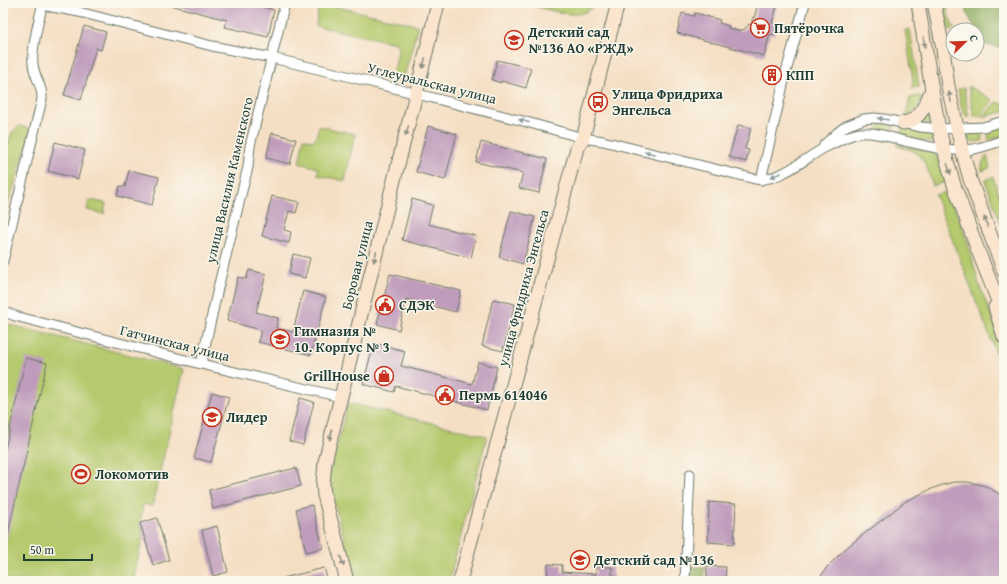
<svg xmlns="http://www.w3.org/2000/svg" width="1007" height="584" font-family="'Gentium Book Plus',serif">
<rect width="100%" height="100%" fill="#fbf7ec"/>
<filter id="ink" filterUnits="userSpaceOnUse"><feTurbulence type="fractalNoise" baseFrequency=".025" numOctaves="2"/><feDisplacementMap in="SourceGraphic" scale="8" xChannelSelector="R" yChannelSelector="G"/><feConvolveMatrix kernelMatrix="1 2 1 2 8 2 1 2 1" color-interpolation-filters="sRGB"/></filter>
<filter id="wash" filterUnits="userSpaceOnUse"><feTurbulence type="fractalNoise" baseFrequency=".012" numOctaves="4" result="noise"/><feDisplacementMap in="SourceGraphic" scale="16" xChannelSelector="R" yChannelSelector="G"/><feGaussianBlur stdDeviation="0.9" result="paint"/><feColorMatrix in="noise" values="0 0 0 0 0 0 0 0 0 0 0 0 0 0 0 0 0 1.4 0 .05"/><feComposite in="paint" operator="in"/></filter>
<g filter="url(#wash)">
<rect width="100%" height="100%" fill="#f5dfc4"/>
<g fill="#b5c96d" stroke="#6a8350">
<path d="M 319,3 L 409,23 L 418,26 L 403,81 L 392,78 L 397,57 L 399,46 L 396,43 L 316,26 Z"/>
<path d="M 522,3 L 597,3 C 592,9 585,13 578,14 C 566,16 535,6 522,3 Z"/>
<path d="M 941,3 L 947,3 L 948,14 L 954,29 L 950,30 L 943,13 Z"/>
<path d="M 910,29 L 919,87 L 912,88 L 913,79 L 905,30 Z"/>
<path d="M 968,86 L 993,100 L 981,116 L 974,116 Z"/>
<path d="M 964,88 L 969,118 C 960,113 960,99 958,89 Z"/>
<path d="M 921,96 L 919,108 L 905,118 L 910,98 Z"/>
<path d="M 996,102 L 1004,104 L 1004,112 L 983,117 Z"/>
<path d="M 929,110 L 931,124 L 920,123 L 919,121 Z"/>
<path d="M 884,123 L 894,125 L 891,134 L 878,130 L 878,127 Z"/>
<path d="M 20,126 L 32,129 L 3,221 L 3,160 L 12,132 Z"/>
<path d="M 319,126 L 355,134 L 345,181 L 318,175 L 318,168 L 299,163 L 304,138 L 313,141 L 316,137 Z"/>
<path d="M 1004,126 L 1004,136 L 989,140 L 987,131 Z"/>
<path d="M 902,127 L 929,132 L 933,135 L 935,138 L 932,142 L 928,142 L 900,137 Z"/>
<path d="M 980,131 L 983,141 L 969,142 C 964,133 974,132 980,131 Z"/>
<path d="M 897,144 L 930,151 C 942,157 943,170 946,182 L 933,186 C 929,175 926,159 915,152 C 910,149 903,148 897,146 Z"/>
<path d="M 987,156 L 990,168 L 982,171 C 981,165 983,160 987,156 Z"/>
<path d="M 993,177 L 1004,208 L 1004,233 L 985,180 Z"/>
<path d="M 948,191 L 967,240 L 979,284 L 1004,349 L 1004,384 L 997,356 L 993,345 L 935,195 Z"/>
<path d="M 89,200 L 106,203 L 104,214 L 87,210 Z"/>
<path d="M 3,323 L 184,369 L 152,506 L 143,504 L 140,524 L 143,536 L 133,581 L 3,581 Z"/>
<path d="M 348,403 L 487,436 L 449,581 L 355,581 L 328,479 Z"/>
</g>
<g fill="#90ad60" stroke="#58754a">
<path d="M 964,3 L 1004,3 L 1004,48 L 986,45 L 968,16 Z"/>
<path d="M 691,567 L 705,567 L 704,581 L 690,581 Z"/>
</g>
<g id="blocks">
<g fill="#bf9cbc">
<path d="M 170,3 L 247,3 L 274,10 L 268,37 L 225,27 L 227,20 L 170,5 Z"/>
<path d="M 758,3 L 778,3 L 772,23 L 777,24 L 774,35 L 770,34 L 764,56 L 677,33 L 682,13 L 694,16 L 695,13 L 720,20 L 719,23 L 729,26 L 728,28 L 739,31 L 745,29 L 749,24 L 751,25 L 753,17 L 754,18 Z"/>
<path d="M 84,26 L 106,32 L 101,50 L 96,48 L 81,100 L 64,95 Z"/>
<path d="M 497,60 L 531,68 L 526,88 L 501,81 L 501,83 L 492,80 Z"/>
<path d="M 738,125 L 751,128 L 745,149 L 749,150 L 746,162 L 729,157 Z"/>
<path d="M 428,126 L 457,134 L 445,180 L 416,172 Z"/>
<path d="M 272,133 L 296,139 L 290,164 L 266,158 Z"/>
<path d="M 55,142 L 85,150 L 78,179 L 48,171 Z"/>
<path d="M 481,142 L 547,159 L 539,193 L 519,188 L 523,173 L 476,162 Z"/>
<path d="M 129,170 L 159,177 L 152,205 L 117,196 L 120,186 L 125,187 Z"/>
<path d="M 272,196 L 299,202 L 296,213 L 289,211 L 284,230 L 291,232 L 289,243 L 262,236 Z"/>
<path d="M 412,199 L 433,205 L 428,224 L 476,236 L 471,258 L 402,240 Z"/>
<path d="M 511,211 L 535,217 L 523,264 L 499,257 Z"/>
<path d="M 293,254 L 310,258 L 305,278 L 289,274 Z"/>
<path d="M 249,270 L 266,274 L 256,312 L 278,318 L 276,328 L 293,332 L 303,291 L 326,297 L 311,355 L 258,342 L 261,330 L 227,321 L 238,277 L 246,279 Z"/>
<path d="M 390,274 L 461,291 L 456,312 L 406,299 L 399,330 L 377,324 Z"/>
<path d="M 493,299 L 515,304 L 503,351 L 482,346 Z"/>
<path d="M 374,343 L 405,351 L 401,366 L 472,384 L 478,362 L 497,367 L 487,410 L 396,386 L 394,392 L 363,384 Z"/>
<path d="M 26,358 L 47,363 L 6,542 L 3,541 L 3,458 Z"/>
<path d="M 212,392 L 229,397 L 211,462 L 194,458 Z"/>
<path d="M 300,398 L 314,402 L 303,445 L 289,441 Z"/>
<path d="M 296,468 L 301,486 L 213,509 L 209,490 Z"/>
<path d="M 954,482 L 967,482 L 978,484 L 988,487 L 1004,497 L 1004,581 L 818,581 L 827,567 L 845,549 L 906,501 L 929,490 L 942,485 Z"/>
<path d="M 709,502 L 736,504 L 734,544 L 708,542 Z"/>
<path d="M 312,505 L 323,548 L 306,552 L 296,509 Z"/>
<path d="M 157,518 L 169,560 L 153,565 L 140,523 Z"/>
<path d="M 217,526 L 228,572 L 213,576 L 202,530 Z"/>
<path d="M 548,564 L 562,565 L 562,572 L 596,574 L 596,566 L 612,567 L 612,575 L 614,575 L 614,581 L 547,581 Z"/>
<path d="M 707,566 L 726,567 L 725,581 L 707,581 Z"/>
<path d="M 324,568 L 328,581 L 284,581 L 283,578 Z"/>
</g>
</g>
</g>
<g filter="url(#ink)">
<use href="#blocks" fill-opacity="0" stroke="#6a7666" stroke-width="1"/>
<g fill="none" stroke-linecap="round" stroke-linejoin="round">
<g stroke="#6a7666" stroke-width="11">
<g id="street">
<path d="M 42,5 L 79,12 L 212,46 L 272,58 L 347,76 L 523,121 L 583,138 L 603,141 L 755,179 C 780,182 805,158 826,147 C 831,145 835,143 840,140 C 846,137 853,134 860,133 C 875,131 891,138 905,141 C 926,146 952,153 974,149 C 984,147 994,143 1004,140"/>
<path d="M 824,145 L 838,132 L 846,126 L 864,119 L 874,118 L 884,119 L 921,127 L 939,129 L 983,127 L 1004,121"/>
<path d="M 761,180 L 786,72 L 805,3"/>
<path d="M 3,261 L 42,99 C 43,86 34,77 33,64 C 31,48 39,19 43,3"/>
<path d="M 3,311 L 15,316 L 201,364 L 341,397"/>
<path d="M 201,364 L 219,284 L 248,167 L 250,146 L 285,3"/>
<path d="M 685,581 L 690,474"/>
</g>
</g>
<g stroke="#6a7666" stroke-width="15">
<g id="secondary">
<path d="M 918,3 L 932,90 L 939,129 L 947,161 L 954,185 L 977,248 L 1004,316"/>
<path d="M 934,3 L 943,49 L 948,86 L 962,150 L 970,179 L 1004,272"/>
<path d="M 903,123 C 922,120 924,105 932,90"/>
<path d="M 995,307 L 1004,337"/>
<path d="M 347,581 L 324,495 L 323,484 L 325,462 L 389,200 L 418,86 L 438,3"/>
<path d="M 460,581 L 577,148 L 583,138 L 618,3"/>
</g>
</g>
<use href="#street" stroke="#fff" stroke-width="9"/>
<use href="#secondary" stroke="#fce5cf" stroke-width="13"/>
</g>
<defs><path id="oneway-solid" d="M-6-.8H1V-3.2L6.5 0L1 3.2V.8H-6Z"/></defs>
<g fill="#8e9182">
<use href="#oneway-solid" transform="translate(924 42) rotate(81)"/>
<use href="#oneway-solid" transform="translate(424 63) rotate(104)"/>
<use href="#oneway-solid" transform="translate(950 97) rotate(-102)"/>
<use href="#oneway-solid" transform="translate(407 131) rotate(105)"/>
<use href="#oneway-solid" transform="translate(949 169) rotate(73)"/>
<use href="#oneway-solid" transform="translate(986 222) rotate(-109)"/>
<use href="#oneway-solid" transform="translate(375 257) rotate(104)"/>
<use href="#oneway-solid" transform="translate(331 435) rotate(104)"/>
<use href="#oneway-solid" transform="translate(342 561) rotate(75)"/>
</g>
<g fill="#8f9e9a">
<use href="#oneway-solid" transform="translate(883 119) rotate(-171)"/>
<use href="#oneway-solid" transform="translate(524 121) rotate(-164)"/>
<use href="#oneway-solid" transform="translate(650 153) rotate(-166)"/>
<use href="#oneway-solid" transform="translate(776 175) rotate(158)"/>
</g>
</g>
<defs>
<g id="supermarket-ring" transform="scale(1)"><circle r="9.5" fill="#fbf7ec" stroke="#c8321e" stroke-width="1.5"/><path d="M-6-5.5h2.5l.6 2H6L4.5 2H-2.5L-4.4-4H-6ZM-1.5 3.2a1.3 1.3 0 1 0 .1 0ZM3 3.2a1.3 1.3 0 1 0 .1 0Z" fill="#c8321e"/></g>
<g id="school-ring" transform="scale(1)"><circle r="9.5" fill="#fbf7ec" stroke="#c8321e" stroke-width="1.5"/><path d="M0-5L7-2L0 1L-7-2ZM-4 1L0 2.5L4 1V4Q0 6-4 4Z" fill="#c8321e"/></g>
<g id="building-ring" transform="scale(1)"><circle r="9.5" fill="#fbf7ec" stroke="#c8321e" stroke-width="1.5"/><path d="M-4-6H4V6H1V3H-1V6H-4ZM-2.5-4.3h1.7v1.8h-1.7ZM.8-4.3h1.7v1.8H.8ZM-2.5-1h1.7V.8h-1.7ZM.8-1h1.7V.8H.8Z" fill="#c8321e"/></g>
<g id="bus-ring" transform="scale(1)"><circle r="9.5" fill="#fbf7ec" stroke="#c8321e" stroke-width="1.5"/><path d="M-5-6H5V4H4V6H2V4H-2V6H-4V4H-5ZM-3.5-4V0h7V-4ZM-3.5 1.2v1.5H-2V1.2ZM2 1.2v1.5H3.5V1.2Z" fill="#c8321e"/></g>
<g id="civic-ring" transform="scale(1)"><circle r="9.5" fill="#fbf7ec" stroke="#c8321e" stroke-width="1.5"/><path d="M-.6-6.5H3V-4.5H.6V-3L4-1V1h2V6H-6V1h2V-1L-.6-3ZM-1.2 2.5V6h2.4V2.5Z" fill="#c8321e"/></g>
<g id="shop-ring" transform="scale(1)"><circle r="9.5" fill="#fbf7ec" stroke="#c8321e" stroke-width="1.5"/><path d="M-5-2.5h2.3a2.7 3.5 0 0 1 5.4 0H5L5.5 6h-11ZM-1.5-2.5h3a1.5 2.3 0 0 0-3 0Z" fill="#c8321e"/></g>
<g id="stadium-ring" transform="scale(1)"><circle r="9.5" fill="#fbf7ec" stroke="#c8321e" stroke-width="1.5"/><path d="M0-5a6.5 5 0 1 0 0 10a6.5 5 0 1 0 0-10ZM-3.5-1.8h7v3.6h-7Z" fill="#c8321e"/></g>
</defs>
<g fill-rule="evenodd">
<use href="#supermarket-ring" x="760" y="28"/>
<use href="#school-ring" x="514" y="40"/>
<use href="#building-ring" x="772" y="75"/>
<use href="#bus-ring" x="598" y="102"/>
<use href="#civic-ring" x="385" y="305"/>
<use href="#school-ring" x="280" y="339"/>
<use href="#shop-ring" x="384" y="376"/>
<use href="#civic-ring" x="445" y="395"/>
<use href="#school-ring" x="212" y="417"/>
<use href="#stadium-ring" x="81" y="474"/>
<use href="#school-ring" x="580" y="560"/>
</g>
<g text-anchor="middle" stroke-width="3" stroke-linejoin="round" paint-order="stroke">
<g font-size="14" font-weight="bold" fill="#1f3d34" stroke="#fbf7ec" text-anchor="start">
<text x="774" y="33">Пятёрочка</text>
<text x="528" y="37">Детский сад<tspan x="528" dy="16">№136 АО «РЖД»</tspan></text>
<text x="786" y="80">КПП</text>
<text x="612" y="99">Улица Фридриха<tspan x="612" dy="16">Энгельса</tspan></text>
<text x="399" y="310">СДЭК</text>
<text x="294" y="336">Гимназия №<tspan x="294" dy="16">10. Корпус № 3</tspan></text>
<text x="370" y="381" text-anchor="end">GrillHouse</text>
<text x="459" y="400">Пермь 614046</text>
<text x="226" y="422">Лидер</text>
<text x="95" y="479">Локомотив</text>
<text x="594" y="565">Детский сад №136</text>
</g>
<g font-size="14" fill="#1f3d34" stroke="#fbf7ec">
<text transform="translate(432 83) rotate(14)" y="5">Углеуральская улица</text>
<text transform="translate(229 180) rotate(-77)" y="5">улица Василия Каменского</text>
<text transform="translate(357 265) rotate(-76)" y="5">Боровая улица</text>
<text transform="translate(523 288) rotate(-75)" y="5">улица Фридриха Энгельса</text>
<text transform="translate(175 343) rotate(14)" y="5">Гатчинская улица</text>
</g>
</g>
<rect width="1007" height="584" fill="none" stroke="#fbf7ec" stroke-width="16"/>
<g transform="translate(965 42) rotate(67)"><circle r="19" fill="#fbf7ec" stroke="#a3ada2"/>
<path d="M0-3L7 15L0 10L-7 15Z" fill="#c8321e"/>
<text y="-6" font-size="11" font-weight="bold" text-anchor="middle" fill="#1f3d34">С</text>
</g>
<path d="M24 554v6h68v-6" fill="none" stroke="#1f3d34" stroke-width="2"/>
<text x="30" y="554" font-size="12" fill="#1f3d34" stroke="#fbf7ec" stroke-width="3" paint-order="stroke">50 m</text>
</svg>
